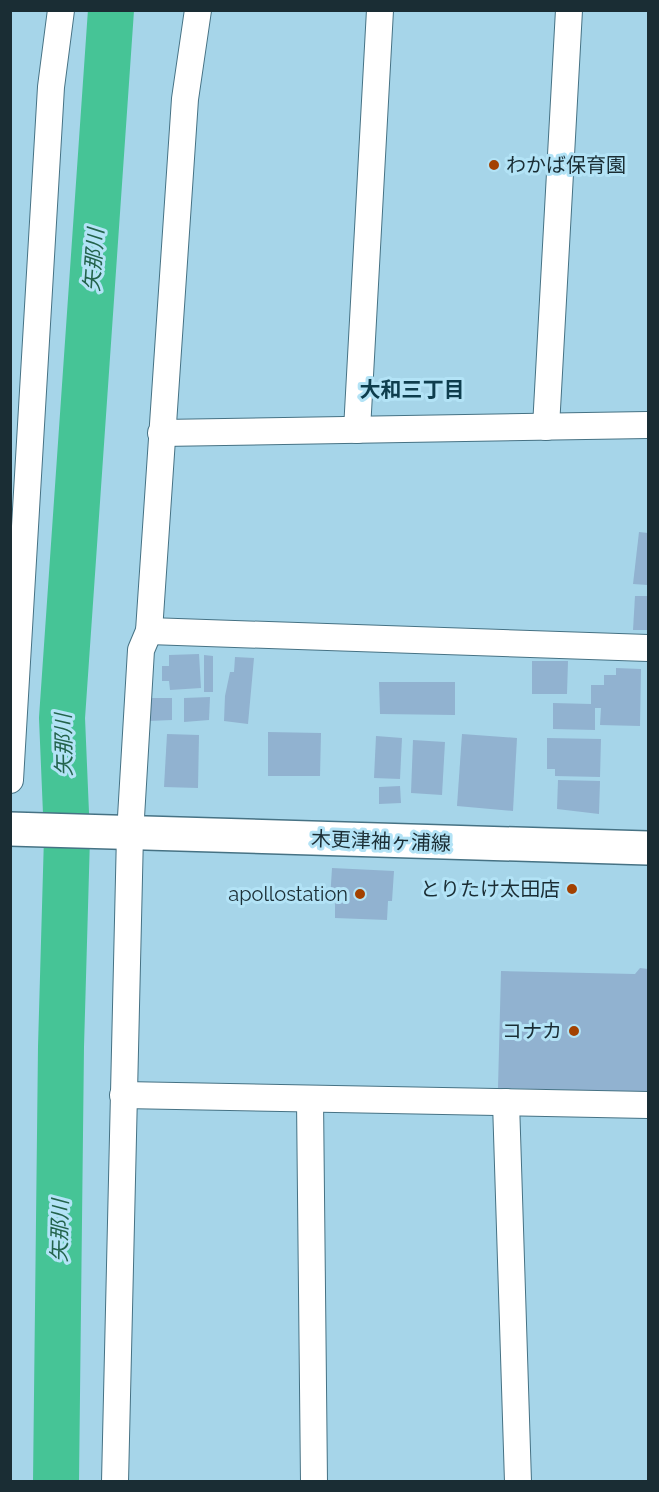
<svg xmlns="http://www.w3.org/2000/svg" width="659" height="1492" font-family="Raleway,'Noto Sans JP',sans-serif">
<rect width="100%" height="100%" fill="#a6d5e9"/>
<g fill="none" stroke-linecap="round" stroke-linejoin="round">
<path stroke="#46c496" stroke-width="46" d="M 56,1482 L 61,1047 L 67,837 L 62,718 L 111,10"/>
</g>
<g fill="#91b2d0">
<path d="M 639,532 L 648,533 L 648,585 L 633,584 Z"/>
<path d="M 635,596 L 648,596 L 648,630 L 633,630 Z"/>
<path d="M 199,654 L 201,688 L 170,690 L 169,681 L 162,681 L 162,666 L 169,666 L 169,655 Z"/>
<path d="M 204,655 L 213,656 L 213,692 L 204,692 Z"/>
<path d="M 235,657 L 254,658 L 248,724 L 224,721 L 225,696 L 230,672 L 234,672 Z"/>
<path d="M 532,661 L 568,661 L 567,694 L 532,694 Z"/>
<path d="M 616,668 L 641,669 L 640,726 L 600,725 L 601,708 L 595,708 L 595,730 L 553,729 L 553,703 L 591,704 L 591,685 L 604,685 L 604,675 L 616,675 Z"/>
<path d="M 379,682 L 455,682 L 455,715 L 380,714 Z"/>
<path d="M 210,697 L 209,720 L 184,722 L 184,698 Z"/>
<path d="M 149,698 L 172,698 L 172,720 L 149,721 Z"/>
<path d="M 268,732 L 321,733 L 320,776 L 268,776 Z"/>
<path d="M 167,734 L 199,735 L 198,788 L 164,787 Z"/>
<path d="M 462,734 L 517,738 L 513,811 L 457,806 Z"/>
<path d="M 376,736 L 402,738 L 400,779 L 374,778 Z"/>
<path d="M 547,738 L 601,739 L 600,777 L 555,776 L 555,769 L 547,769 Z"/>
<path d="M 413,740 L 445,742 L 442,795 L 411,793 Z"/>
<path d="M 558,780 L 600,781 L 599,814 L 557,809 Z"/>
<path d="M 400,786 L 401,803 L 379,804 L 379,787 Z"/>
<path d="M 332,868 L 394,871 L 392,901 L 388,901 L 387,920 L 335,918 L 335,900 L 330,900 Z"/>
<path d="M 640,968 L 648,969 L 648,1092 L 498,1088 L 501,971 L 635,974 Z"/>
</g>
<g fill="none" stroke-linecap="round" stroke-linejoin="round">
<g stroke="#467284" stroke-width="28">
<g id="minor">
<path d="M 546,427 L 569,10"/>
<path d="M 357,430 L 380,10"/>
<path d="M 161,433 L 648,425"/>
<path d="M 149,631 L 648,648"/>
<path d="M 10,780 L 51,87 L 61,10"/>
<path d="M 123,1095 L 648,1105"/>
<path d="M 310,1099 L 314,1482"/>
<path d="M 506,1102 L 518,1482"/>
<path d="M 115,1482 L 130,834 L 141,650 L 149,631 L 185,99 L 198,10"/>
</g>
</g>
<g stroke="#467284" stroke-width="36">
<path id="secondary" d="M 10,829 L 648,848"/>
</g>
<use href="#minor" stroke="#fff" stroke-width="26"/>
<use href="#secondary" stroke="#fff" stroke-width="33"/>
</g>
<g fill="#a34100" stroke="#b3e3f6" stroke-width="2">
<circle cx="494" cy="165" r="6"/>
<circle cx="572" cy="889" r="6"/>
<circle cx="360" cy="894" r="6"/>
<circle cx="574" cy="1031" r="6"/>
</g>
<g text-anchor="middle" stroke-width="6" stroke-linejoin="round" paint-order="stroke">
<g font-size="20" fill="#1a2d34" stroke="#b3e3f6" text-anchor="end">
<text x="506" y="172" text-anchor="start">わかば保育園</text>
<text x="560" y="896">とりたけ太田店</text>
<text x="348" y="901">apollostation</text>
<text x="562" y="1038">コナカ</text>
</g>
<g font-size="20" fill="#1a2d34" stroke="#b3e3f6">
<text transform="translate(381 841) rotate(2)" y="7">木更津袖ヶ浦線</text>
</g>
<g font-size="21" font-style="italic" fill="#23634b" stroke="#b3e3f6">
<text transform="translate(94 260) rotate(-86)" y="7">矢那川</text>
<text transform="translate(64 745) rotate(-91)" y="7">矢那川</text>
<text transform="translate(60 1231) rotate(-89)" y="7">矢那川</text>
</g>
<g font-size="21" font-weight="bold" fill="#0e3d4d" stroke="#b3e3f6">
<text x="412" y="397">大和三丁目</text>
</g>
</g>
<rect width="659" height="1492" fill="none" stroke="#1a2d34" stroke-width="24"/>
</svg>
